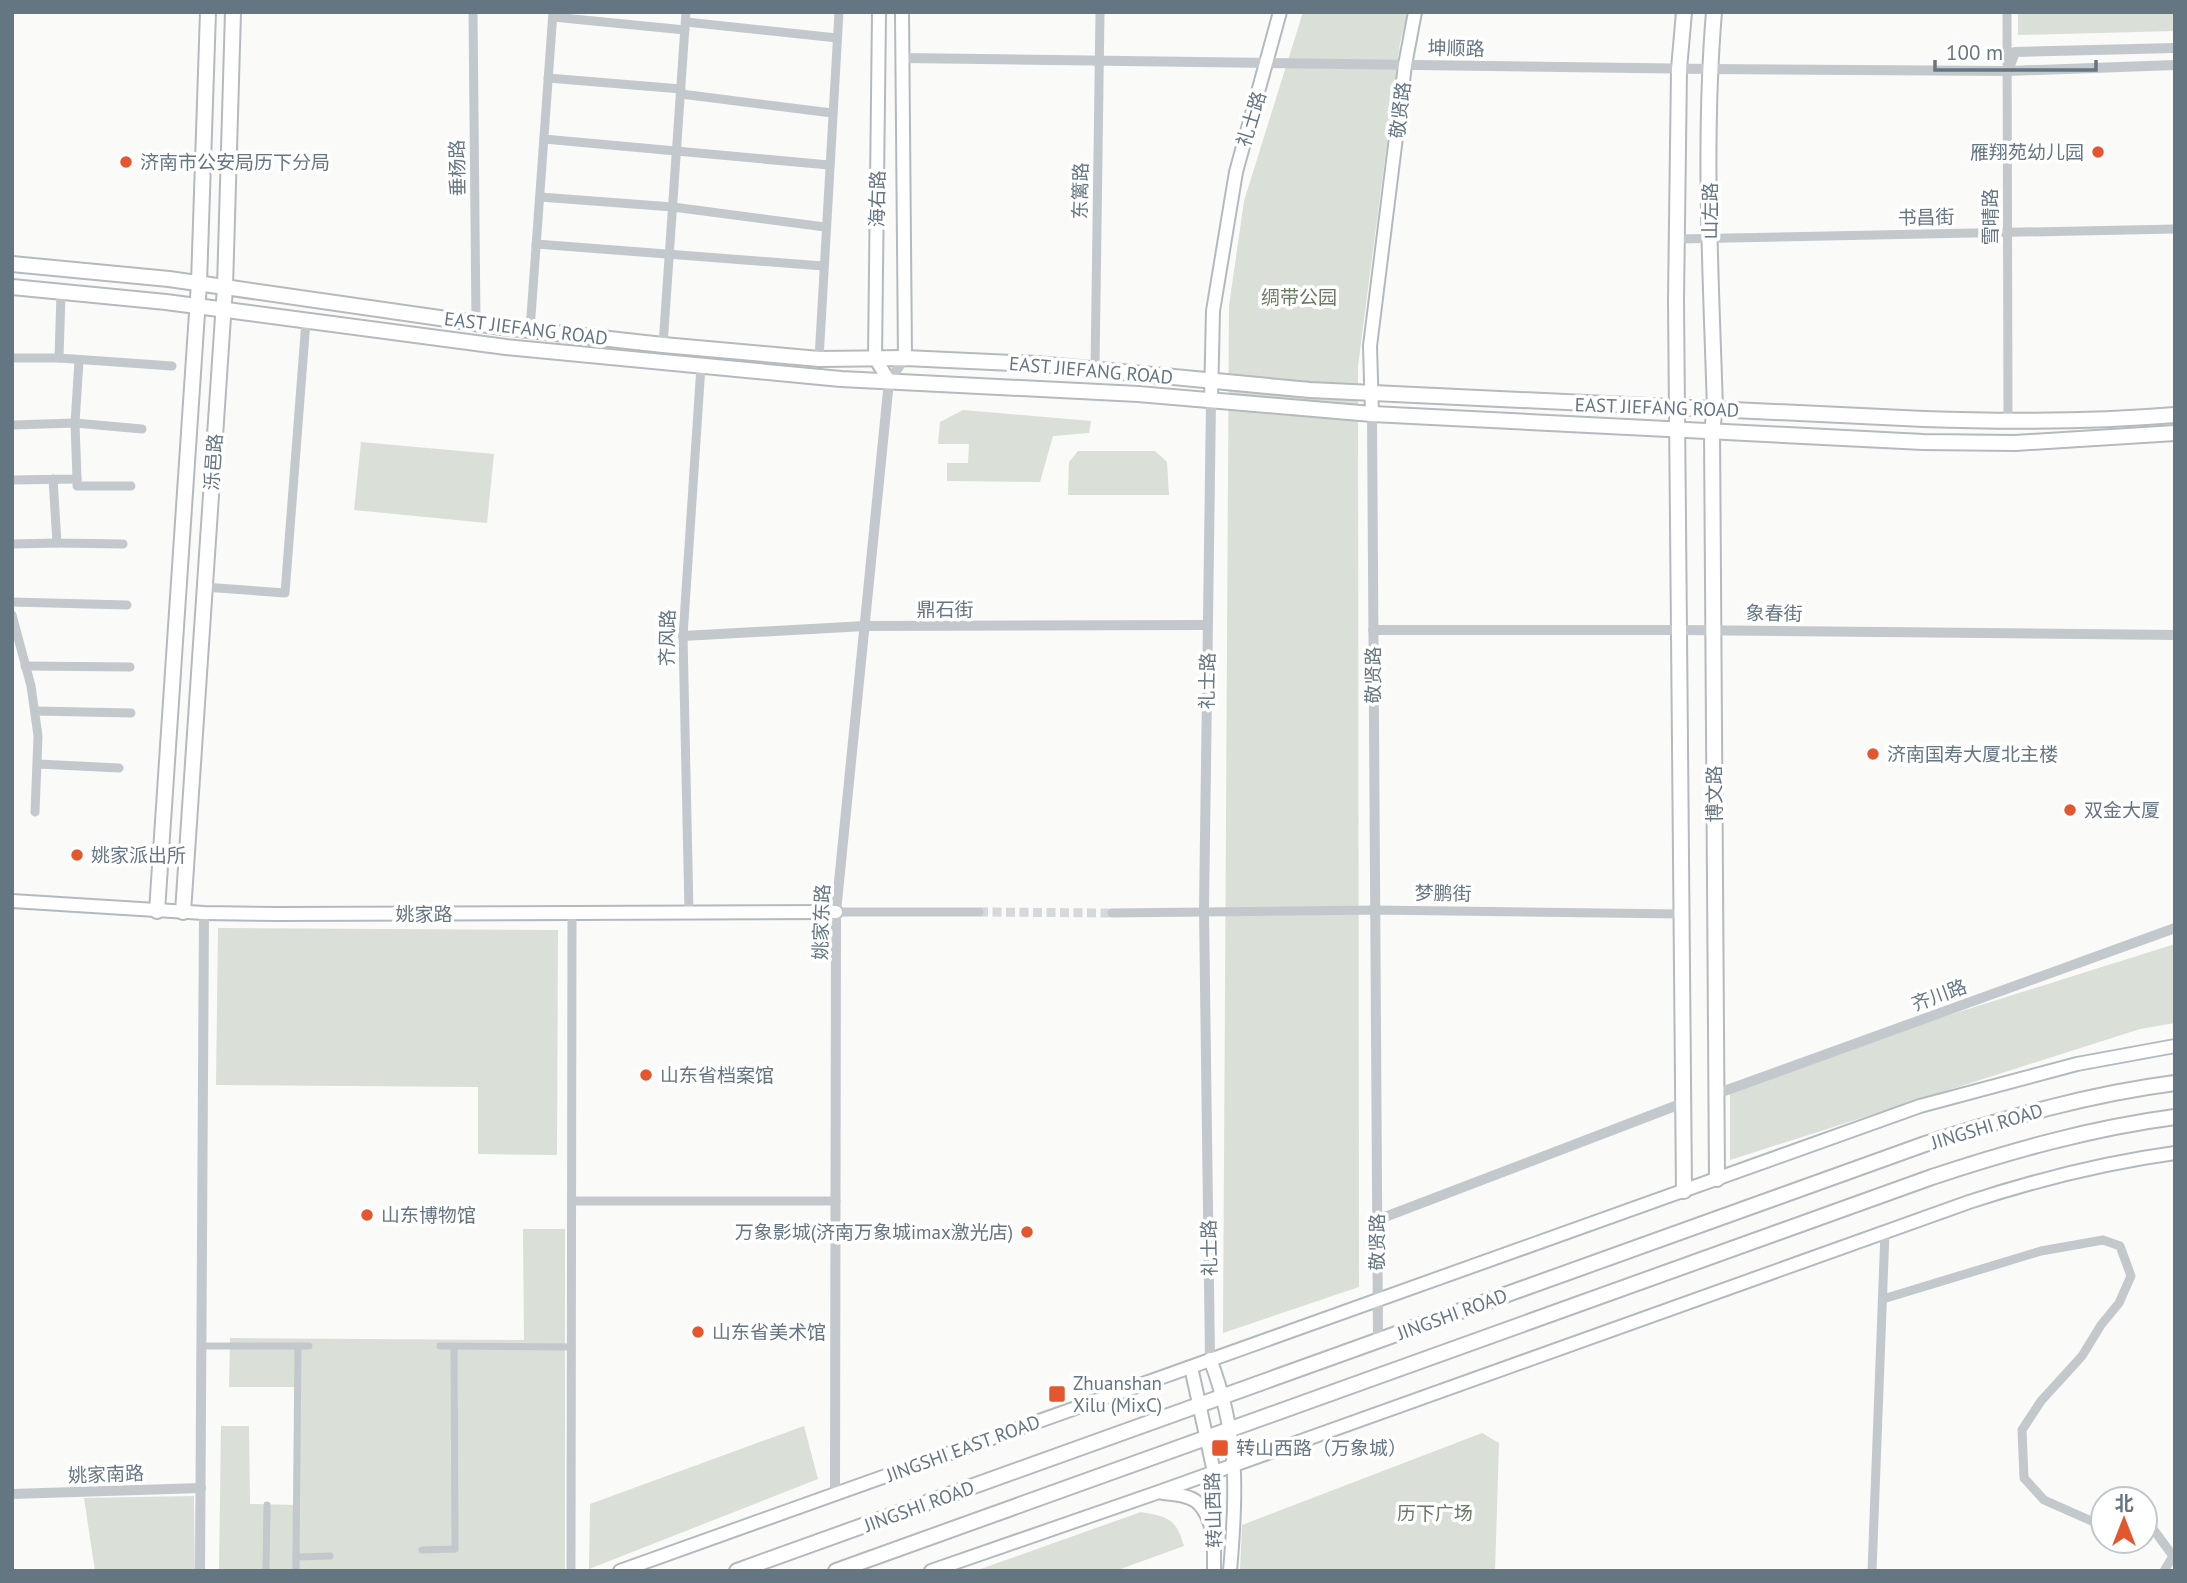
<svg xmlns="http://www.w3.org/2000/svg" width="2187" height="1583" font-family="'PT Sans','Noto Sans SC',sans-serif">
<rect width="100%" height="100%" fill="#fafaf8"/>
<g fill="#dadfd7">
<path d="M 1303,12 L 1408,12 L 1400,43 L 1358,366 L 1359,1287 L 1223,1333 L 1229,306 L 1244,201 Z"/>
<path d="M 2018,12 L 2175,12 L 2175,31 L 2018,35 Z"/>
<path d="M 963,410 L 1091,421 L 1089,433 L 1053,436 L 1040,482 L 947,481 L 947,463 L 968,463 L 969,444 L 938,444 L 940,422 Z"/>
<path d="M 361,442 L 494,454 L 487,523 L 354,510 Z"/>
<path d="M 1078,451 L 1155,451 L 1167,462 L 1169,495 L 1068,495 L 1069,462 Z"/>
<path d="M 218,928 L 558,930 L 557,1155 L 478,1154 L 478,1087 L 216,1085 Z"/>
<path d="M 2175,944 L 2175,1023 L 2140,1029 L 1730,1160 L 1730,1084 Z"/>
<path d="M 523,1229 L 565,1229 L 565,1571 L 219,1571 L 221,1426 L 249,1426 L 250,1504 L 297,1505 L 298,1387 L 229,1387 L 230,1338 L 524,1340 Z"/>
<path d="M 804,1426 L 818,1479 L 589,1569 L 590,1504 Z"/>
<path d="M 1482,1433 L 1499,1443 L 1495,1571 L 1240,1571 L 1242,1525 Z"/>
<path d="M 194,1496 L 195,1571 L 95,1571 L 84,1498 Z"/>
<path d="M 1141,1512 C 1168,1517 1176,1518 1184,1546 L 1115,1571 L 975,1571 Z"/>
</g>
<g fill="none" stroke-linecap="round" stroke-linejoin="round">
<path stroke="#d5d9db" stroke-width="9" stroke-dasharray="9 4.5" stroke-linecap="butt" d="M 979,912 L 1112,913"/>
<g stroke="#b3babf" stroke-width="16">
<g id="secondary">
<path d="M 879,12 L 875,358 L 889,381"/>
<path d="M 902,12 L 905,358"/>
<path d="M 1211,401 L 1213,311 L 1236,172 L 1280,12"/>
<path d="M 1372,414 L 1370,346 L 1405,65 L 1415,12"/>
<path d="M 12,901 L 204,913 L 277,914 L 836,912"/>
<path d="M 1210,1359 C 1239,1435 1237,1491 1230,1571"/>
<path d="M 1191,1367 L 1214,1472 L 1214,1571"/>
<path d="M 1163,1493 C 1191,1495 1203,1499 1211,1527"/>
<path d="M 620,1571 L 1920,1106 L 2077,1064 L 2175,1046"/>
<path d="M 931,1571 L 1156,1493 L 1969,1202 C 2039,1179 2102,1163 2175,1153"/>
</g>
</g>
<g stroke="#b5babe" stroke-width="18">
<g id="primary">
<path d="M 1684,12 L 1679,69 L 1676,300 L 1684,1191"/>
<path d="M 1714,12 C 1703,144 1711,277 1715,409 L 1712,430 L 1717,1179"/>
<path d="M 12,264 L 169,279 L 502,327 L 663,345 L 819,359 L 905,358 L 1037,364 L 1310,390 L 1924,419 C 2008,422 2091,422 2175,415"/>
<path d="M 12,287 L 166,302 L 506,347 L 841,379 L 1138,394 L 1372,414 L 1923,442 L 2015,443 L 2175,433"/>
<path d="M 157,911 L 199,283 L 208,12"/>
<path d="M 183,912 L 225,287 L 233,12"/>
</g>
</g>
<g stroke="#b4b9bd" stroke-width="18">
<g id="trunk">
<path d="M 737,1571 L 1925,1144 C 2007,1118 2089,1094 2175,1083"/>
<path d="M 836,1571 L 1932,1177 C 2011,1151 2091,1128 2175,1117"/>
</g>
</g>
<g stroke="#c3c8cc" stroke-width="7">
<path d="M 202,1346 L 309,1346"/>
<path d="M 298,1346 L 296,1557 L 330,1556"/>
<path d="M 440,1346 L 572,1347"/>
<path d="M 422,1550 L 455,1549 L 454,1346"/>
<path d="M 266,1571 L 267,1505"/>
<path d="M 296,1571 L 296,1557"/>
</g>
<g stroke="#c3c8cc" stroke-width="9">
<path d="M 473,12 L 476,323"/>
<path d="M 2007,12 L 2008,422"/>
<path d="M 553,17 L 685,30"/>
<path d="M 686,22 L 837,38"/>
<path d="M 548,78 L 681,89"/>
<path d="M 681,94 L 832,113"/>
<path d="M 544,139 L 829,165"/>
<path d="M 540,197 L 673,207 L 825,227"/>
<path d="M 1679,239 L 2175,229"/>
<path d="M 536,244 L 823,266"/>
<path d="M 61,293 L 59,358 L 172,366"/>
<path d="M 530,330 L 553,12"/>
<path d="M 663,345 L 686,12"/>
<path d="M 12,358 L 59,358"/>
<path d="M 819,359 L 839,12"/>
<path d="M 79,361 L 75,423 L 142,429"/>
<path d="M 1095,369 L 1100,12"/>
<path d="M 12,425 L 75,423 L 77,479 L 12,480"/>
<path d="M 53,479 L 57,543 L 123,544"/>
<path d="M 77,479 L 77,486 L 131,486"/>
<path d="M 12,544 L 57,543"/>
<path d="M 204,587 L 285,593 L 306,321"/>
<path d="M 12,602 L 127,605"/>
<path d="M 12,615 L 31,686 L 38,736 L 35,812"/>
<path d="M 25,666 L 130,667"/>
<path d="M 35,711 L 131,713"/>
<path d="M 38,764 L 119,768"/>
<path d="M 689,912 L 683,636 L 701,366"/>
<path d="M 836,912 L 979,912"/>
<path d="M 1112,913 L 1375,910 L 1681,914"/>
<path d="M 572,1201 L 836,1201"/>
<path d="M 1883,1299 L 2041,1251 L 2103,1240 L 2120,1246 L 2131,1276 L 2119,1303 L 2101,1325 L 2082,1356 L 2041,1401 L 2022,1430 L 2024,1478 L 2044,1500 L 2103,1526"/>
<path d="M 2145,1518 L 2173,1556 L 2164,1571"/>
<path d="M 571,1571 L 572,913"/>
<path d="M 1872,1571 L 1885,1232"/>
</g>
<g stroke="#c3c8cc" stroke-width="10">
<path d="M 903,58 L 1709,69 L 2008,71 L 2175,65"/>
<path d="M 2008,71 L 2015,52 L 2175,48"/>
<path d="M 1372,414 L 1378,1340"/>
<path d="M 1373,630 L 1678,630 L 2175,635"/>
<path d="M 683,636 L 865,626 L 1207,625"/>
<path d="M 1716,1094 L 2175,928"/>
<path d="M 1377,1220 L 1683,1103"/>
<path d="M 1210,1359 L 1204,910 L 1211,401"/>
<path d="M 12,1494 L 201,1488"/>
<path d="M 835,1494 L 836,912 L 889,381 L 905,358"/>
<path d="M 200,1571 L 204,913"/>
</g>
<use href="#secondary" stroke="#fff" stroke-width="12"/>
<use href="#primary" stroke="#fff" stroke-width="14"/>
<use href="#trunk" stroke="#fff" stroke-width="14"/>
</g>
<g fill="#e4572e" stroke="#fff" stroke-width="2.5">
<circle cx="2098" cy="152" r="7"/>
<circle cx="126" cy="162" r="7"/>
<circle cx="1873" cy="754" r="7"/>
<circle cx="2070" cy="810" r="7"/>
<circle cx="77" cy="855" r="7"/>
<circle cx="646" cy="1075" r="7"/>
<circle cx="367" cy="1215" r="7"/>
<circle cx="1027" cy="1232" r="7"/>
<circle cx="698" cy="1332" r="7"/>
<rect x="1048" y="1385" width="18" height="18" rx="3.5"/>
<rect x="1211" y="1439" width="18" height="18" rx="3.5"/>
</g>
<g text-anchor="middle" stroke-width="7" stroke-linejoin="round" paint-order="stroke">
<g font-size="19" fill="#657683" stroke="#fff">
<text transform="translate(1456 48) rotate(1)" y="7">坤顺路</text>
<text transform="translate(1400 110) rotate(-83)" y="7">敬贤路</text>
<text transform="translate(1251 119) rotate(-73)" y="7">礼士路</text>
<text transform="translate(457 168) rotate(-91)" y="7">垂杨路</text>
<text transform="translate(1080 191) rotate(-89)" y="7">东篱路</text>
<text transform="translate(877 199) rotate(-89)" y="7">海右路</text>
<text transform="translate(1710 211) rotate(-90)" y="7">山左路</text>
<text transform="translate(1926 217) rotate(-1)" y="7">书昌街</text>
<text transform="translate(1990 217) rotate(-90)" y="7">雪晴路</text>
<text transform="translate(526 328) rotate(7)" y="7">EAST JIEFANG ROAD</text>
<text transform="translate(1091 370) rotate(5)" y="7">EAST JIEFANG ROAD</text>
<text transform="translate(1657 407) rotate(2)" y="7">EAST JIEFANG ROAD</text>
<text transform="translate(213 462) rotate(-86)" y="7">泺邑路</text>
<text x="945" y="616">鼎石街</text>
<text transform="translate(1774 613) rotate(1)" y="7">象春街</text>
<text transform="translate(667 638) rotate(-89)" y="7">齐风路</text>
<text transform="translate(1373 675) rotate(-90)" y="7">敬贤路</text>
<text transform="translate(1207 681) rotate(-89)" y="7">礼士路</text>
<text transform="translate(1714 794) rotate(-90)" y="7">博文路</text>
<text transform="translate(1443 893) rotate(1)" y="7">梦鹏街</text>
<text x="424" y="921">姚家路</text>
<text transform="translate(821 922) rotate(-88)" y="7">姚家东路</text>
<text transform="translate(1939 995) rotate(-20)" y="7">齐川路</text>
<text transform="translate(1987 1126) rotate(-17)" y="7">JINGSHI ROAD</text>
<text transform="translate(1377 1242) rotate(-90)" y="7">敬贤路</text>
<text transform="translate(1209 1248) rotate(-91)" y="7">礼士路</text>
<text transform="translate(1452 1314) rotate(-20)" y="7">JINGSHI ROAD</text>
<text transform="translate(963 1448) rotate(-20)" y="7">JINGSHI EAST ROAD</text>
<text transform="translate(106 1474) rotate(-2)" y="7">姚家南路</text>
<text transform="translate(919 1506) rotate(-20)" y="7">JINGSHI ROAD</text>
<text transform="translate(1213 1510) rotate(-92)" y="7">转山西路</text>
</g>
<g font-size="19" fill="#657683" stroke="#fff" text-anchor="start">
<text x="2084" y="159" text-anchor="end">雁翔苑幼儿园</text>
<text x="140" y="169">济南市公安局历下分局</text>
<text x="1887" y="761">济南国寿大厦北主楼</text>
<text x="2084" y="817">双金大厦</text>
<text x="91" y="862">姚家派出所</text>
<text x="660" y="1082">山东省档案馆</text>
<text x="381" y="1222">山东博物馆</text>
<text x="1013" y="1239" text-anchor="end">万象影城(济南万象城imax激光店)</text>
<text x="712" y="1339">山东省美术馆</text>
<text x="1073" y="1390">Zhuanshan<tspan x="1073" dy="22">Xilu (MixC)</tspan></text>
<text x="1236" y="1455">转山西路（万象城）</text>
</g>
<g font-size="19" fill="#687a64" stroke="#fff">
<text x="1299" y="304">绸带公园</text>
<text x="1435" y="1520">历下广场</text>
</g>
</g>
<rect width="2187" height="1583" fill="none" stroke="#657683" stroke-width="28"/>
<g transform="translate(2124 1520)"><circle r="33" fill="#ffffff" stroke="#c1c8cd" stroke-width="2"/>
<path d="M0-5L12 26L0 18L-12 26Z" fill="#e4572e"/>
<text y="-10" font-size="19" font-weight="bold" text-anchor="middle" fill="#657683">北</text>
</g>
<path d="M1935 60v10h161v-10" fill="none" stroke="#657683" stroke-width="3.5"/>
<text x="1946" y="60" font-size="21" fill="#657683" stroke="#ffffff" stroke-width="5" paint-order="stroke">100 m</text>
</svg>
